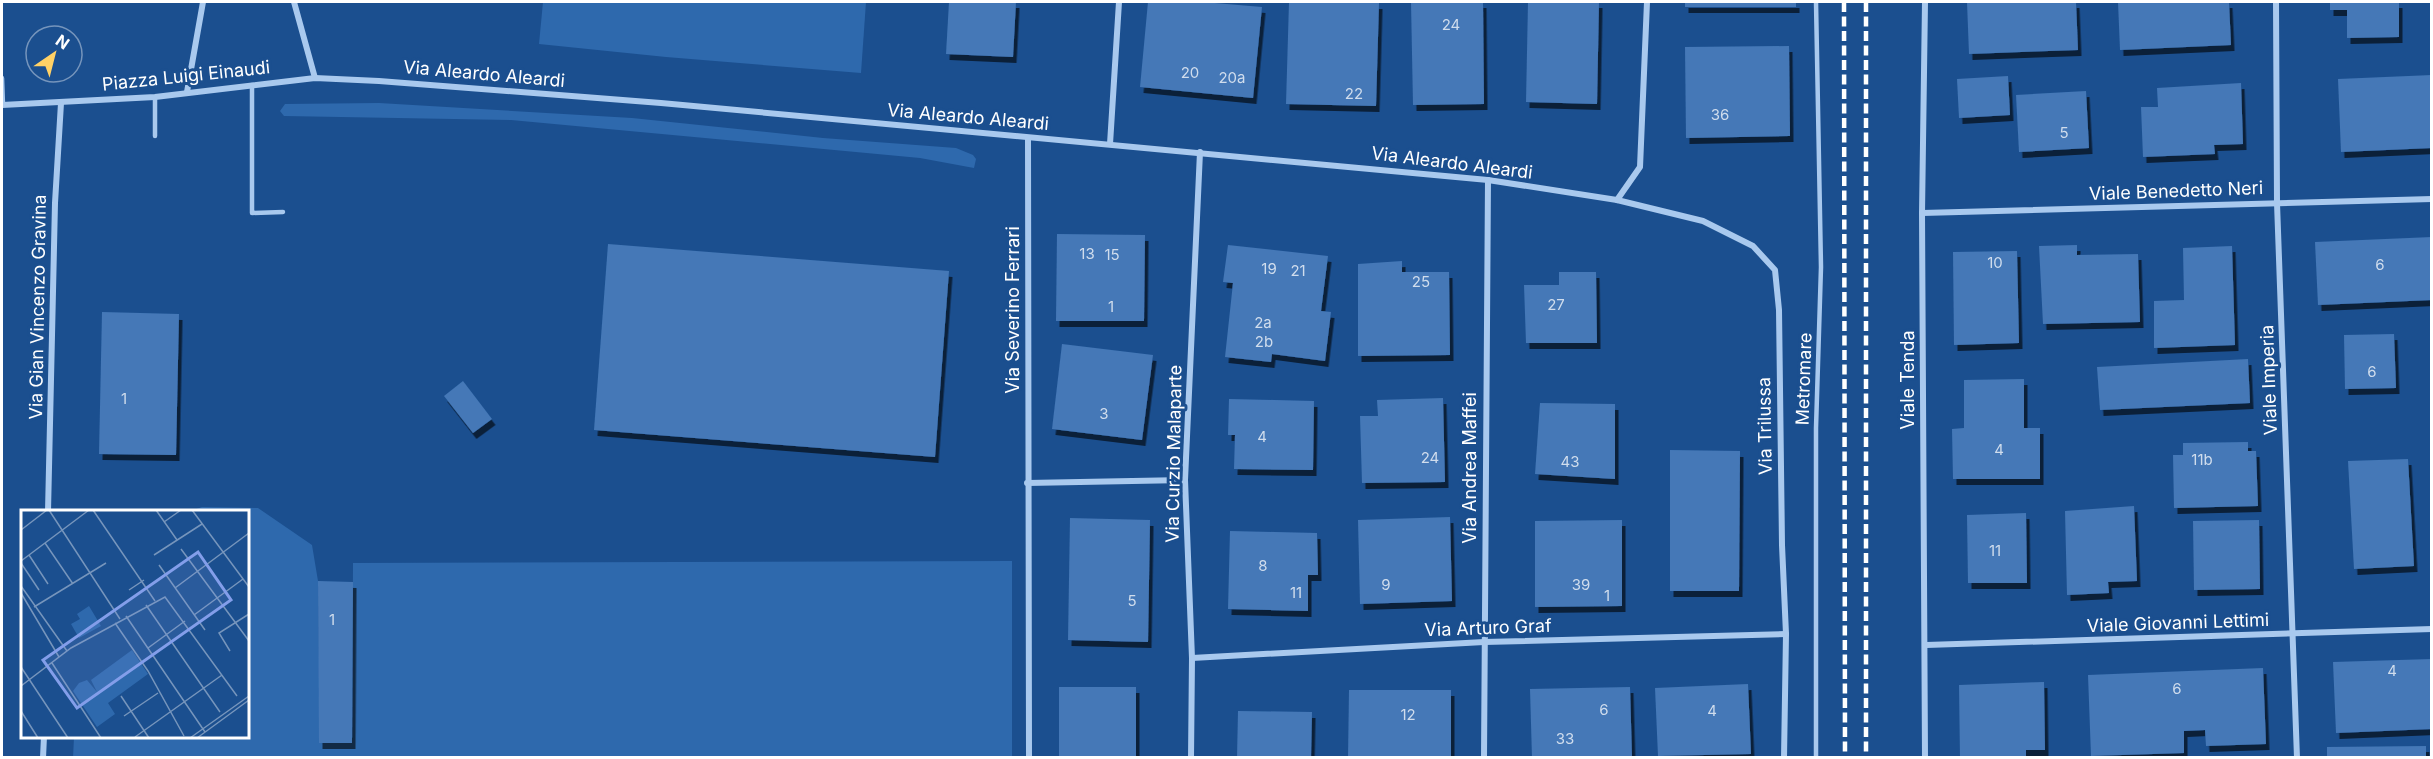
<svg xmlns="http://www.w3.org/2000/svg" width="2433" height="759" font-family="Inter,sans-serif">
<defs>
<filter id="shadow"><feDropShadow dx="3.5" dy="6" stdDeviation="0" flood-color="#0009"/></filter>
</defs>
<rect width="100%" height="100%" fill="#1b4f8f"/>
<g fill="#2e69ad">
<path d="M 543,2 L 866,2 L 861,73 L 666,57 L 539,44 Z"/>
<path d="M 379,103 L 632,118 L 823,138 L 956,148 L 973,155 L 976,159 L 974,168 L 920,158 L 511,120 L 284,116 L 280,111 L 285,104 Z"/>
<path d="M 202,507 L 258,508 L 312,545 L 318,581 L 320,743 L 352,742 L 353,563 L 1012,561 L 1012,757 L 73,758 L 74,737 L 248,736 L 248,512 L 191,511 Z"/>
</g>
<g fill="#4478b7" filter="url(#shadow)">
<path d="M 949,2 L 1016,2 L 1013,57 L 946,54 Z"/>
<path d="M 1148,2 L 1203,2 L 1262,7 L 1253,98 L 1140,87 Z"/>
<path d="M 1289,2 L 1379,3 L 1376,106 L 1286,104 Z"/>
<path d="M 1411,2 L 1483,2 L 1484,104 L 1413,105 Z"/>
<path d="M 1528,2 L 1599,2 L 1597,104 L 1526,102 Z"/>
<rect x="1685" y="2" width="111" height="5"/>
<path d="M 1967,2 L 2076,2 L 2078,50 L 1969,54 Z"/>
<path d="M 2118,2 L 2229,2 L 2231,45 L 2120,50 Z"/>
<path d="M 2330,2 L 2399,2 L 2399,37 L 2347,38 L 2347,10 L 2330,10 Z"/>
<path d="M 1789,46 L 1790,136 L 1686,138 L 1685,47 Z"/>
<path d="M 2432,75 L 2432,148 L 2341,152 L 2338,79 Z"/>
<path d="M 2008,76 L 2010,115 L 1959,118 L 1957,79 Z"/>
<path d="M 2241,83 L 2243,144 L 2214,145 L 2215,154 L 2143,157 L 2141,107 L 2158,107 L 2157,88 Z"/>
<path d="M 2086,91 L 2089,148 L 2019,152 L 2016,95 Z"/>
<path d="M 1057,234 L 1145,235 L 1144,321 L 1056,321 Z"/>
<path d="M 2432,237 L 2432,300 L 2318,305 L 2315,242 Z"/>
<path d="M 608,244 L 949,271 L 935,457 L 594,430 Z"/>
<path d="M 1228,245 L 1328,256 L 1321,311 L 1331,312 L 1325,361 L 1272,354 L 1271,362 L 1225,357 L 1233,283 L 1223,282 Z"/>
<path d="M 2077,245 L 2077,255 L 2138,254 L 2140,322 L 2043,324 L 2039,246 Z"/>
<path d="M 2232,246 L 2235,345 L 2154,348 L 2154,301 L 2184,300 L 2183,248 Z"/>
<path d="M 2017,251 L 2019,343 L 1954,345 L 1953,252 Z"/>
<path d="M 1402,261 L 1402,272 L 1449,272 L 1450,355 L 1358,356 L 1358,264 Z"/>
<path d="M 1559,272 L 1596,272 L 1597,343 L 1526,343 L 1524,285 L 1559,285 Z"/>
<path d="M 102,312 L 179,314 L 176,455 L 99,454 Z"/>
<path d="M 2394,334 L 2396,388 L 2345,389 L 2344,335 Z"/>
<path d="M 1062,344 L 1153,355 L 1142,440 L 1052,429 Z"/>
<path d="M 2248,359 L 2250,403 L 2100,410 L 2097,367 Z"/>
<path d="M 2024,379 L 2024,428 L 2040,428 L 2040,479 L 1953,479 L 1952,429 L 1964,428 L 1964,380 Z"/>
<path d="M 463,381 L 492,419 L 473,433 L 444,396 Z"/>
<path d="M 1443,398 L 1445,482 L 1362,483 L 1360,416 L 1378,416 L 1377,400 Z"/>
<path d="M 1229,399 L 1314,401 L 1313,470 L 1234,469 L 1235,435 L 1228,435 Z"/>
<path d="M 1540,403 L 1615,404 L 1615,479 L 1535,474 Z"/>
<path d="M 2248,442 L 2248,451 L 2256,451 L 2258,506 L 2174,508 L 2173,455 L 2183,455 L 2183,443 Z"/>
<path d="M 1670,450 L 1740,451 L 1739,591 L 1670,591 Z"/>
<path d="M 2408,459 L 2414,566 L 2354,569 L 2348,461 Z"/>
<path d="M 2134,506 L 2137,581 L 2108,582 L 2109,593 L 2067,595 L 2065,511 Z"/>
<path d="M 2026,513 L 2027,583 L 1968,583 L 1967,515 Z"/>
<path d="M 1450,517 L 1452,601 L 1360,604 L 1358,520 Z"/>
<path d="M 1070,518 L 1150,520 L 1148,642 L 1068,640 Z"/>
<path d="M 1622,520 L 1622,606 L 1535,607 L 1535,521 Z"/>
<path d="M 2259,520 L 2260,589 L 2194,590 L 2193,521 Z"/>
<path d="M 1230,531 L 1317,533 L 1318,575 L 1308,575 L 1308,611 L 1228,609 Z"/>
<path d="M 318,581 L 353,582 L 352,743 L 319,743 Z"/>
<path d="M 2432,659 L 2432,729 L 2336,733 L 2333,662 Z"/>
<path d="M 2263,668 L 2266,744 L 2206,746 L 2205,730 L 2184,731 L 2184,753 L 2091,756 L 2088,675 Z"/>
<path d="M 2044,682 L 2045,750 L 2026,750 L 2026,758 L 1960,758 L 1959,685 Z"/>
<path d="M 1748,684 L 1751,754 L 1658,756 L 1655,688 Z"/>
<rect x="1059" y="687" width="77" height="71"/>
<path d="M 1630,687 L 1632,758 L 1532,758 L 1530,689 Z"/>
<path d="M 1349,690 L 1451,690 L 1451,758 L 1348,758 Z"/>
<path d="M 1238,711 L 1312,712 L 1311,758 L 1237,758 Z"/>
<path d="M 2426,746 L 2426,758 L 2327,758 L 2327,747 Z"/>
</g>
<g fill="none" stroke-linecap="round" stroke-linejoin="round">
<g stroke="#a9c9ee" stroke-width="4.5">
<path d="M 1816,2 L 1821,267 L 1816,428 L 1816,758"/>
<path d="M 2,78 L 3,105"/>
<path d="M 252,85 L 252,213 L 283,212"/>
<path d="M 155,136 L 155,97"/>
</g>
<g stroke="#a9c9ee" stroke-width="6">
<path d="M 294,2 L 315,78"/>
<path d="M 2276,2 L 2277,203 L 2297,758"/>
<path d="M 187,92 L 203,2"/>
<path d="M 2,105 L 155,97 L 315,78 L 379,81 L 661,103 L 1488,180 L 1617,200 L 1703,221 L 1753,246 L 1775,270 L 1779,310 L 1782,545 L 1786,634 L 1784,758"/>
<path d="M 1028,138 L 1029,758"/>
<path d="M 1110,144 L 1119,2"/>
<path d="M 1617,200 L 1640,167 L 1647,2"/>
<path d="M 1922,213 L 2432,199"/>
<path d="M 1027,483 L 1185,480"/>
<path d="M 48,512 L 55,203 L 61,103"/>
<path d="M 1926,645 L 2432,629"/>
<path d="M 1192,658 L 1484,642 L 1786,634"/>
<path d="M 43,758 L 44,736"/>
<path d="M 1191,758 L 1192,658 L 1185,480 L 1200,152"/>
<path d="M 1484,758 L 1488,180"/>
<path d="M 1925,758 L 1922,213 L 1925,2"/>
</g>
<g stroke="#fff" stroke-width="4.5" stroke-dasharray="10 4.5" stroke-linecap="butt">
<path d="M 1844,2 L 1845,758"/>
<path d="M 1866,2 L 1866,758"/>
</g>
</g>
<g text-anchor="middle" stroke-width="6" stroke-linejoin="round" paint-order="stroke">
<g font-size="15" fill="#d0dded">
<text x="1451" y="30">24</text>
<text x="1190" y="78">20</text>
<text x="1232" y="83">20a</text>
<text x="1354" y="99">22</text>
<text x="1720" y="120">36</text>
<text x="2064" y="138">5</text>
<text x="1087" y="259">13</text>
<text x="1112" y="260">15</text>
<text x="1995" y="268">10</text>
<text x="2380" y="270">6</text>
<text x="1269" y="274">19</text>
<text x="1298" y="276">21</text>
<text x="1421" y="287">25</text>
<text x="1556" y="310">27</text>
<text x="1111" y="312">1</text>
<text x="1263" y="328">2a</text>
<text x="1264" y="347">2b</text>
<text x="2372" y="377">6</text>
<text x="124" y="404">1</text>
<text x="1104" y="419">3</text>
<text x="1262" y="442">4</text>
<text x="1999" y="455">4</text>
<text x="1430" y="463">24</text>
<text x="2202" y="465">11b</text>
<text x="1570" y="467">43</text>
<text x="1995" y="556">11</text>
<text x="1263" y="571">8</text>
<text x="1386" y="590">9</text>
<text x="1581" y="590">39</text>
<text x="1296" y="598">11</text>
<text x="1607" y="601">1</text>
<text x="1132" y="606">5</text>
<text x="332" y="625">1</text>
<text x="2392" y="676">4</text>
<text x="2177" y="694">6</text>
<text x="1604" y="715">6</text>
<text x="1712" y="716">4</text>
<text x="1408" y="720">12</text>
<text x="1565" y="744">33</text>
</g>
<g font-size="18" fill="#fff" stroke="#1b4f8f">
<text transform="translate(484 74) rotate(5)" y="6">Via Aleardo Aleardi</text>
<text transform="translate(186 76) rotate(-6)" y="6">Piazza Luigi Einaudi</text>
<text transform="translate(968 117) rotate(5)" y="6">Via Aleardo Aleardi</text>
<text transform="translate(1452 163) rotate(7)" y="6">Via Aleardo Aleardi</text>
<text transform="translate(2176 191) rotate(-2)" y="6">Viale Benedetto Neri</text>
<text transform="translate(38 307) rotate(-89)" y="6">Via Gian Vincenzo Gravina</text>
<text transform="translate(1013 310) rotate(-90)" y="6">Via Severino Ferrari</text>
<text transform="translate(1804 379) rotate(-88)" y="6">Metromare</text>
<text transform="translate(1908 380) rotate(-90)" y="6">Viale Tenda</text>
<text transform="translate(2269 380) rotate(-92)" y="6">Viale Imperia</text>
<text transform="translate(1765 426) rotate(-91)" y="6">Via Trilussa</text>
<text transform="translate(1174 454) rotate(-89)" y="6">Via Curzio Malaparte</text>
<text transform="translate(1470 468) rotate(-90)" y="6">Via Andrea Maffei</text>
<text transform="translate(2178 623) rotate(-2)" y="6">Viale Giovanni Lettimi</text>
<text transform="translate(1488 628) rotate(-2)" y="6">Via Arturo Graf</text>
</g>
</g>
<g transform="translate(21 510)">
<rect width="228" height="228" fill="#1b4f8f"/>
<path d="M 68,96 L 80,116 L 58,128 L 50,114 L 59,109 L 56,104 ZM 111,140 L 127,164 L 87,193 L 94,204 L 76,217 L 52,181 L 58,173 L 66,170 L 76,182 L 70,170 Z" fill="#2e69ad"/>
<path fill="none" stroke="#7695bc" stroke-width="1.5" d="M 28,0 L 99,109M 72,0 L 134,91M 135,0 L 156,30M 171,0 L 228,77M 143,12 L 160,0M 0,20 L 26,0M 24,33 L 52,74M 160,39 L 228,131M 8,45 L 27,74M 133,45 L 181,14M 0,51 L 68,0M 0,53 L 18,80M 138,55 L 184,120M 0,76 L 46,141M 154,78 L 228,23M 108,80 L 123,70M 0,83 L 38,147M 125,95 L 199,202M 13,97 L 85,53M 173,105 L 222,69M 105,106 L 184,222M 94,113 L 127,161 L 163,226M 127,138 L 164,111M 209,141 L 198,123 L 228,104M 31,153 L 80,228M 0,157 L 47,228M 0,176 L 50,138 L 144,87 L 216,186M 100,186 L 128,228M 0,201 L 17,228M 103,206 L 137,183M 114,227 L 201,165M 169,228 L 228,186M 176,228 L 228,190"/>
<path fill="#839eea" fill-opacity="0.15" stroke="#839eea" stroke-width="3" d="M 177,42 L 210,90 L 56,198 L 22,150 Z"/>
<rect width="228" height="228" fill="none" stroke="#fff" stroke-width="3"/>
</g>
<rect width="2433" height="759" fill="none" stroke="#ffffff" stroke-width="6"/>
<g transform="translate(54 54) rotate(35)"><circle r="28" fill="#1b4f8f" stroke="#7695bc" stroke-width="1.5"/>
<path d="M0-4.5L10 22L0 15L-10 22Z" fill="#ffd166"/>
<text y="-9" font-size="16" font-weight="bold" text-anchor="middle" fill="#ffffff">N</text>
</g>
</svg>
